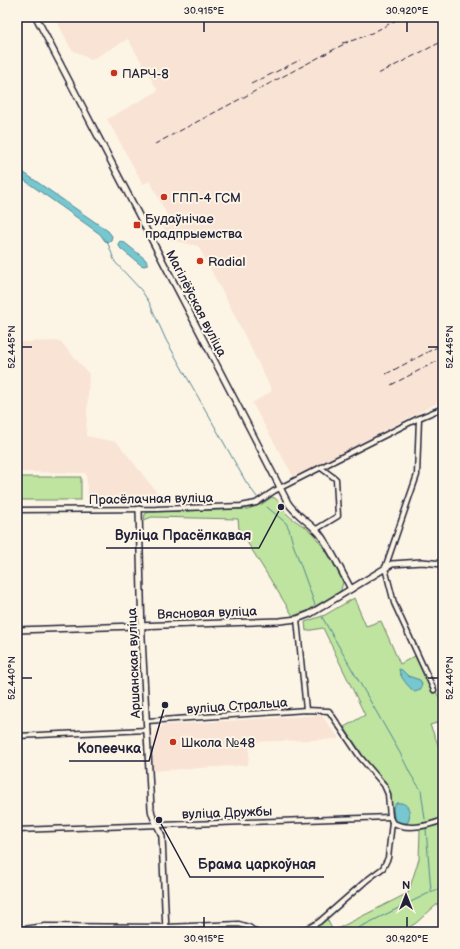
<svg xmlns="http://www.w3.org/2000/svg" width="460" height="949" font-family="'Balsamiq Sans',sans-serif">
<rect width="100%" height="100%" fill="#fcf5e5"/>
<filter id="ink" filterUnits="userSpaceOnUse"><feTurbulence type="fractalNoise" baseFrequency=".025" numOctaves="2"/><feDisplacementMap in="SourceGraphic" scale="8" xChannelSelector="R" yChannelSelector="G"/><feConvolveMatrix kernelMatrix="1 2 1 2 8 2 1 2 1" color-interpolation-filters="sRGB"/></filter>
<g filter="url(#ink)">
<g fill="#f9e3d5">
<path d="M 55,17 L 443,17 L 443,400 L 368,439 L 336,459 L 293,476 L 252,403 L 272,391 L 229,304 L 198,246 L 170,240 L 161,224 L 169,219 L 150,181 L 143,184 L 107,119 L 158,91 L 128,39 L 91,60 L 71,49 Z"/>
<path d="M 60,341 L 89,374 L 86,436 L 117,442 L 159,495 L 152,498 L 88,499 L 86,473 L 17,472 L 17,342 Z"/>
<path d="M 321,715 L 340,739 L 250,742 L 248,765 L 151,771 L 154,732 L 164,725 Z"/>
</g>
<g fill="#bee49f" stroke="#70836d">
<path d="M 19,477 L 81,477 L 81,500 L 23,500 L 20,499 L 19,493 Z"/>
<path d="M 272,497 C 280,499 281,508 286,513 C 293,521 303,524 311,532 C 323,544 336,567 343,582 L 341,590 L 339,592 L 307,611 L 293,616 L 239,529 L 238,519 L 152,517 L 144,520 L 145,514 L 149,512 L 248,509 L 262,504 Z"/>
<path d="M 354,598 L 366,626 L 381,621 L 400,664 L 415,656 L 432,692 L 436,691 L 443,706 L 443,721 L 430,725 L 443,756 L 443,817 C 432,824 403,830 393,819 L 391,813 L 391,795 L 387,784 L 364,757 L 344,727 L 365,715 L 323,628 L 306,631 L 305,622 L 325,615 Z"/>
<path d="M 443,823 L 443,899 L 416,923 L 402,932 L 311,932 L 327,919 L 333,931 L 408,893 L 419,859 L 420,830 Z"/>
</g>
<g fill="#76c7cf" stroke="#548594">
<path d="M 17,168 L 108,231 L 112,236 L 111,240 L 108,242 L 105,241 L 100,234 L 17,175 Z"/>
<path d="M 120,241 L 125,243 L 145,259 L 147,262 L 147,265 L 144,266 L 141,265 L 121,249 L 118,244 Z"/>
<path d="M 399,669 L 402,670 L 408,676 L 420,680 L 422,684 L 420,690 L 415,692 C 409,688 399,676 399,669 Z"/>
<path d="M 396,803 C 408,801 412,812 408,822 C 403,825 397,822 394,817 L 393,808 Z"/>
</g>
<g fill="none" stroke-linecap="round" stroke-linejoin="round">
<g stroke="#548594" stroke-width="1">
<path d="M 107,241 L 115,262 L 141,290 L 149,302 L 166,340 L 246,482 L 257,497"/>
<path d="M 267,507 L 286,523 L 289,529 L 293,544 L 315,605"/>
<path d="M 322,617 L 400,753 L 411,775 L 421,790 L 425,819"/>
<path d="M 426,829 L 431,891"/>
<path d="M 350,932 L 431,892 L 443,887"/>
</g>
<g stroke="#22223b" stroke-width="7">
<g id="minor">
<path d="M 419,418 L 417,475 L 385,568 L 394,603 L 434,690"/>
<path d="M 17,510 L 156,509 L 241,506 L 256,503 L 274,491 L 419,418 L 443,408"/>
<path d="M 315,530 L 338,516 L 336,479 L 321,468"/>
<path d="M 297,619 L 306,710"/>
<path d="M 147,721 L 306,710 L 329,711 L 360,757 L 384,785 L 388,794 L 390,817 L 392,822 L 388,858 L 383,868 L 367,880 L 319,922 L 312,926 L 297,932"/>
<path d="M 17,736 L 147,730"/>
<path d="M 392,822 C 406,831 428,826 443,820"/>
<path d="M 17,830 L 390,817"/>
<path d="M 17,930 L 45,926 L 166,927 L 239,924 L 249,927 L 256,932"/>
</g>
</g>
<g stroke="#22223b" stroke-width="8">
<g id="tertiary">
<path d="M 36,17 L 251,431 L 288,503 C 296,515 309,522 319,533 C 332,550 341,571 351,589"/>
<path d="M 139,509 L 142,638 L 151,809 C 152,820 160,827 162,837 L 166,932"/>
<path d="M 17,630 L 280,621 L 297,619 L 310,614 L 392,564 L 422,562 L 443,564"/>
</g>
</g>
<use href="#minor" stroke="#fcf5e5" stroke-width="4"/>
<use href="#tertiary" stroke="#fcf5e5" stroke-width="5"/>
<g stroke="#22223b" stroke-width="1" stroke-dasharray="6 3" stroke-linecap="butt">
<path d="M 342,43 C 364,39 383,27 402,17"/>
<path d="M 378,74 L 443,41"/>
<path d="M 251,84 L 300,60"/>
<path d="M 155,144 L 348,42"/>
<path d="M 386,374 L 443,344"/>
<path d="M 391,385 L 443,358"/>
</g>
</g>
</g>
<path fill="none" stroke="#22223b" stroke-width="1.5" d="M 204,22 L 204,32M 407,22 L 407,32M 22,347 L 32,347M 428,347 L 438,347M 22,678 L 32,678M 428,678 L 438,678M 204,917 L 204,927M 407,917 L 407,927"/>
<g fill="#c8321e" stroke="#fcf5e5" stroke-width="1.5">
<circle cx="114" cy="73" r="4"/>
<circle cx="164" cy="197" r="4"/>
<rect x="133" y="221" width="8" height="8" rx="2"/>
<circle cx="200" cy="261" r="4"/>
<circle cx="173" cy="742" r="4"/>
</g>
<g text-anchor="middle" stroke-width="4" stroke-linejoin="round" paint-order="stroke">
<g font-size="13" fill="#22223b" stroke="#fcf5e5" text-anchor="start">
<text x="122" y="78">ПАРЧ-8</text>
<text x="172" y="202">ГПП-4 ГСМ</text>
<text x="145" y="223">Будаўнічае<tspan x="145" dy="15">прадпрыемства</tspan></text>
<text x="208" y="266">Radial</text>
<text x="181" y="747">Школа №48</text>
</g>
<g font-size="13" fill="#22223b" stroke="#fcf5e5">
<text transform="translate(197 303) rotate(63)" y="5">Магілёўская вуліца</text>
<text transform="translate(151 498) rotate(-1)" y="5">Прасёлачная вуліца</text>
<text transform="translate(207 612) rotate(-2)" y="5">Вясновая вуліца</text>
<text transform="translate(133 663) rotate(-92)" y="5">Аршанская вуліца</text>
<text transform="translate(237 705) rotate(-4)" y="5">вуліца Стральца</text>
<text transform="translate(227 812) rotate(-2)" y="5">вуліца Дружбы</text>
</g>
</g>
<path fill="none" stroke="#22223b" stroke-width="1.5" d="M281 507L259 548H106M165 705L149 761H69M159 820L190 877H324"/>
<g fill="#22223b" stroke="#fcf5e5" stroke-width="1.5">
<circle cx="281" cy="507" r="4"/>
<circle cx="165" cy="705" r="4"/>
<circle cx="159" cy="820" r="4"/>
</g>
<g font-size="14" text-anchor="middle" font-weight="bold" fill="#22223b" stroke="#fcf5e5" stroke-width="4" stroke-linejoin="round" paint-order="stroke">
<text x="183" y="540">Вуліца Прасёлкавая</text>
<text x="109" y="753">Копеечка</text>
<text x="257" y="869">Брама царкоўная</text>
</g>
<rect width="460" height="949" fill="none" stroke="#fcf5e5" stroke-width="44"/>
<g transform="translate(406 895)" stroke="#fcf5e5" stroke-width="3" paint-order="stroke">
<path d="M0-3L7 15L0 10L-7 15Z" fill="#22223b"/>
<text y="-6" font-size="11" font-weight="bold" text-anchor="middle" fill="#22223b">N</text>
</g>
<rect x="22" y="22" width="416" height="905" fill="none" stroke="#22223b" stroke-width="1.5"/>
<g font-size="10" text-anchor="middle" fill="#22223b">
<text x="204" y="14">30.915°E</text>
<text x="407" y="14">30.920°E</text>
<text transform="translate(11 347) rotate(-90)" y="4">52.445°N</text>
<text transform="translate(449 347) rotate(-90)" y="4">52.445°N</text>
<text transform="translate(11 678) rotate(-90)" y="4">52.440°N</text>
<text transform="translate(449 678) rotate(-90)" y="4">52.440°N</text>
<text x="204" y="942">30.915°E</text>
<text x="407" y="942">30.920°E</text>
</g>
</svg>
